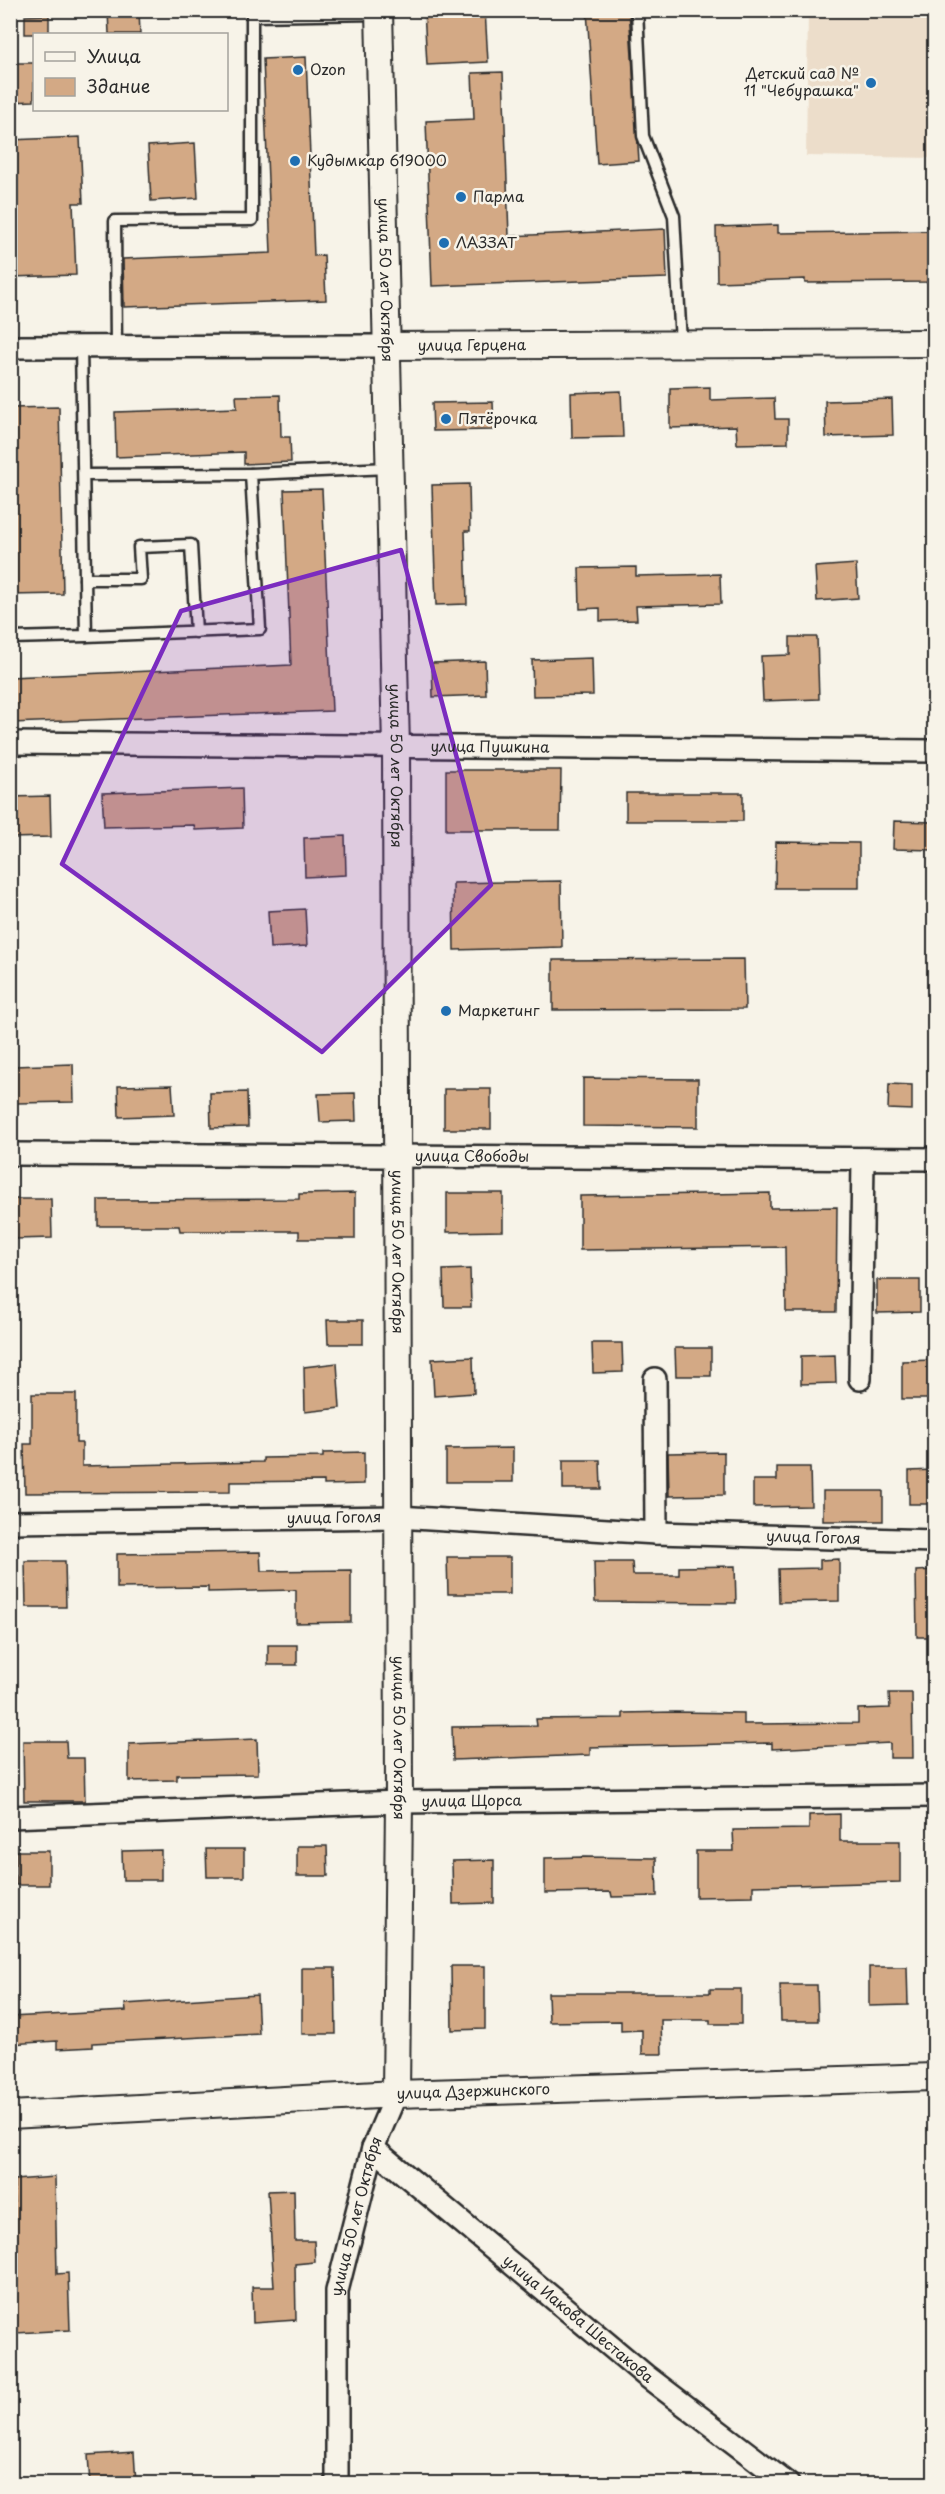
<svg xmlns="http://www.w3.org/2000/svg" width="945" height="2494" font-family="'Playpen Sans',sans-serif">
<rect width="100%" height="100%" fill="#f7f3e8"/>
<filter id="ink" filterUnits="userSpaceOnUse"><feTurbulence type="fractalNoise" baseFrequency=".0167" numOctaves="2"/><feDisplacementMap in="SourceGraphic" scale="12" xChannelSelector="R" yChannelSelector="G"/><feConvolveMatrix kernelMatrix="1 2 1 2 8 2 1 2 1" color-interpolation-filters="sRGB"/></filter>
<g filter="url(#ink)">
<path fill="#ecddca" d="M 808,11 L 934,11 L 934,158 L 806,156 Z"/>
<g fill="#d3a985" stroke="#2b2b2b" stroke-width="1.5">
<path d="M 108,10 L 139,10 L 140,34 L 109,34 Z"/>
<path d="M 424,10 L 485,10 L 488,62 L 427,65 Z"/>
<path d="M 587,10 L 629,10 L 639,161 L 597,164 Z"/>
<path d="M 49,15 L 49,34 L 25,34 L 25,16 Z"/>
<path d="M 306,57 L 314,256 L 324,255 L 326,300 L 124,307 L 123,259 L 271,253 L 263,59 Z"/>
<path d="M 10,63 L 34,63 L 34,101 L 10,102 Z"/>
<path d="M 503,72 L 509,236 L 665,229 L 667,278 L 432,286 L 426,121 L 474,119 L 472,73 Z"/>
<path d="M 80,137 L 83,203 L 73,203 L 76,275 L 10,277 L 10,140 Z"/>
<path d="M 195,143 L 198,198 L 151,201 L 148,146 Z"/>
<path d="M 778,225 L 778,233 L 934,231 L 934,282 L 805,283 L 805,279 L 717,282 L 716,227 Z"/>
<path d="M 710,387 L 710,400 L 774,398 L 775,419 L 788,419 L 788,443 L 737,444 L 736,426 L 670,428 L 670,388 Z"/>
<path d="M 621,391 L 623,437 L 572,438 L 571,393 Z"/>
<path d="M 280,395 L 281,437 L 290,437 L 291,462 L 244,464 L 244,452 L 116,457 L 115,412 L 237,408 L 236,396 Z"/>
<path d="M 892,399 L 893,435 L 826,437 L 825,401 Z"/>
<path d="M 493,402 L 494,430 L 433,431 L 432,403 Z"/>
<path d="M 59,407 L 63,594 L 10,595 L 10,408 Z"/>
<path d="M 469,484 L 470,531 L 465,531 L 467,604 L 436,605 L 432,485 Z"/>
<path d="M 322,489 L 332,711 L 11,723 L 10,677 L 291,665 L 284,490 Z"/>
<path d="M 856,564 L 858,598 L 817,601 L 815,567 Z"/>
<path d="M 636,567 L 636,576 L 720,574 L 721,604 L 636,606 L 637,620 L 600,621 L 600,608 L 580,609 L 579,568 Z"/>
<path d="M 790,637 L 817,637 L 819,699 L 763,701 L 761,656 L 790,655 Z"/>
<path d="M 592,658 L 593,695 L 533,696 L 532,660 Z"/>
<path d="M 485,661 L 486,695 L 433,697 L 432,663 Z"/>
<path d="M 446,770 L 561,770 L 560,830 L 446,830 Z"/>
<path d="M 242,788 L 243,828 L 195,830 L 194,825 L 104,827 L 102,793 Z"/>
<rect x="626" y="793" width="117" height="28"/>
<path d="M 50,796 L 51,837 L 10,838 L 10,797 Z"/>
<path d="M 894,821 L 934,822 L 934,850 L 893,849 Z"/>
<path d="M 345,836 L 346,875 L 305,877 L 304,838 Z"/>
<path d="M 776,842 L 859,843 L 859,888 L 775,888 Z"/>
<path d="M 561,881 L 562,947 L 454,950 L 453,883 Z"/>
<path d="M 305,909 L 307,946 L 270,948 L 268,911 Z"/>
<path d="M 744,959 L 745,1009 L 553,1010 L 553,960 Z"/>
<path d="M 73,1064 L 74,1102 L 16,1103 L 14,1066 Z"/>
<path d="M 583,1078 L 698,1079 L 698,1127 L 583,1126 Z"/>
<path d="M 889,1084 L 912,1085 L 912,1110 L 888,1109 Z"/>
<path d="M 172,1085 L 174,1115 L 119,1117 L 118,1086 Z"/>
<rect x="444" y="1089" width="47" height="40"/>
<path d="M 247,1092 L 248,1127 L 211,1128 L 210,1093 Z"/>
<path d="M 355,1093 L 356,1121 L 320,1122 L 318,1094 Z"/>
<path d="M 355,1193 L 355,1239 L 299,1239 L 299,1231 L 180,1231 L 179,1226 L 98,1226 L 98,1200 L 299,1199 L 299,1194 Z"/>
<path d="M 447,1193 L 503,1193 L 503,1231 L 447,1232 Z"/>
<path d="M 770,1193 L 770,1208 L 837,1207 L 836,1312 L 786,1312 L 785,1247 L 580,1250 L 580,1196 Z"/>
<path d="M 14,1199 L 51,1199 L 52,1238 L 15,1239 Z"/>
<path d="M 470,1269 L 471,1307 L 444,1307 L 443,1270 Z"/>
<path d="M 877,1280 L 920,1280 L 920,1312 L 877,1313 Z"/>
<path d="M 327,1320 L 363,1320 L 363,1344 L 328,1344 Z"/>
<path d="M 592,1343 L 622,1343 L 623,1372 L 593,1373 Z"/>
<path d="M 675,1348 L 711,1348 L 711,1376 L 676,1376 Z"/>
<path d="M 835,1355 L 836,1383 L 801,1384 L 801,1356 Z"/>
<path d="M 473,1357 L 474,1393 L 434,1396 L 432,1359 Z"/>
<path d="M 934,1360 L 934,1399 L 902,1399 L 902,1361 Z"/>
<path d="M 337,1363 L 340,1408 L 305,1412 L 304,1367 Z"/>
<path d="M 32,1394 L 76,1394 L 76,1443 L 82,1443 L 82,1466 L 263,1462 L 263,1458 L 323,1457 L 323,1453 L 364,1452 L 364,1484 L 324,1485 L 324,1481 L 230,1482 L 230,1492 L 25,1493 L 24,1444 L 32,1444 Z"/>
<path d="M 513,1448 L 513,1482 L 446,1482 L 446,1449 Z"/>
<path d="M 724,1452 L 724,1495 L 669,1496 L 668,1453 Z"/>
<path d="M 563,1460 L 600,1460 L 601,1489 L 563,1489 Z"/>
<path d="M 777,1467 L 810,1467 L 811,1506 L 753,1507 L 753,1480 L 777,1480 Z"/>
<path d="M 934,1470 L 934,1504 L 909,1504 L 909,1471 Z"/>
<rect x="823" y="1491" width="60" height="30"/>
<path d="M 260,1552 L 261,1571 L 351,1570 L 351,1622 L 296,1623 L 296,1590 L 208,1592 L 208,1587 L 117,1588 L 117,1554 Z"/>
<path d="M 447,1557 L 510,1557 L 510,1594 L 448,1594 Z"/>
<path d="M 839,1559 L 839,1601 L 779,1602 L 778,1569 L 820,1568 L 820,1560 Z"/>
<path d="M 25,1561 L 65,1561 L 66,1607 L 26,1607 Z"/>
<path d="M 594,1562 L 632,1562 L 633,1575 L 679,1575 L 679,1567 L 735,1566 L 736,1603 L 595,1602 Z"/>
<path d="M 934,1570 L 934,1637 L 917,1637 L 916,1571 Z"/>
<rect x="268" y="1645" width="29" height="20"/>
<path d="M 889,1693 L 912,1693 L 913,1758 L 890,1758 L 890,1743 L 772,1749 L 772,1743 L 590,1747 L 590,1755 L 453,1760 L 452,1727 L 537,1726 L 536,1719 L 623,1718 L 623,1713 L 674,1712 L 744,1713 L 744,1724 L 858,1723 L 858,1709 L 890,1708 Z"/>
<path d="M 257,1739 L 258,1774 L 177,1775 L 177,1780 L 129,1781 L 129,1744 Z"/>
<path d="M 23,1741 L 66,1741 L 67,1758 L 84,1758 L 85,1801 L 24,1801 Z"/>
<path d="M 840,1814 L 840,1841 L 900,1841 L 900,1882 L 753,1886 L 753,1896 L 696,1897 L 696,1851 L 734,1851 L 733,1830 L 809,1829 L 809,1815 Z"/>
<path d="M 297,1846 L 327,1846 L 328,1876 L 297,1876 Z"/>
<path d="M 206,1849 L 244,1849 L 244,1877 L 207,1877 Z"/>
<path d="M 161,1850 L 161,1880 L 123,1880 L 122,1851 Z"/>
<rect x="16" y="1851" width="33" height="34"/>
<path d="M 584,1857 L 656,1858 L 657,1896 L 612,1897 L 611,1892 L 545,1893 L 545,1858 Z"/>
<path d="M 494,1860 L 494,1903 L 453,1904 L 452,1861 Z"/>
<path d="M 451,1966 L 485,1966 L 485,2029 L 452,2030 Z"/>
<path d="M 869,1967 L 907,1967 L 908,2005 L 869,2006 Z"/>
<path d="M 302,1968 L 335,1968 L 336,2034 L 302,2034 Z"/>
<path d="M 780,1985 L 817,1985 L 818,2021 L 781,2021 Z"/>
<path d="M 710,1989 L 741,1989 L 741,2024 L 710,2024 L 710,2020 L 661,2020 L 662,2054 L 642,2054 L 642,2030 L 621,2031 L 621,2021 L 549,2022 L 548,1993 L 710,1993 Z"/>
<path d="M 257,1995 L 259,2034 L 93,2043 L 93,2047 L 57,2049 L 57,2041 L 10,2044 L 10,2017 L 126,2011 L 125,2004 Z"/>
<path d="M 55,2177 L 57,2274 L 68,2273 L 70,2330 L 16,2333 L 13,2276 L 16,2275 L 14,2180 Z"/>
<path d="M 294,2190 L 295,2241 L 314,2241 L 315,2262 L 295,2264 L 296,2320 L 253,2323 L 252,2287 L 274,2287 L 268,2191 Z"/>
<path d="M 134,2452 L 136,2484 L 90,2484 L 88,2455 Z"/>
</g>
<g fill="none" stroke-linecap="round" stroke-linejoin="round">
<g stroke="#2b2b2b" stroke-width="15">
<g id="service">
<path d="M 637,10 L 643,136 L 674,216 L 681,343"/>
<path d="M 116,345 L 115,221 L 252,220 L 252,16 L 379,14"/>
<path d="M 84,475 L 251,474"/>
<path d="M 85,579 L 141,579 L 139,547 L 191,545 L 196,632"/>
<path d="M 86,636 L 260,629 L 251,474 L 389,468"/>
<path d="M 10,638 L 86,636 L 81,346"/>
</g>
</g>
<g stroke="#2b2b2b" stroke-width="26">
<g id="minor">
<path d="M 10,347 L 385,346"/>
<path id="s1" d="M 10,743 L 934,751"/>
<path id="s2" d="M 10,1154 L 934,1159"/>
<path d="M 655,1379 L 656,1533"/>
<path d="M 860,1379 L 863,1159"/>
<path id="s3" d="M 10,1522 L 398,1517 L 656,1533 L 934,1541"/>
<path id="s4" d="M 10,1817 L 399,1802 L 934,1796"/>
<path id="s5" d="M 373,2148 L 645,2375 L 788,2484"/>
<path id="s6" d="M 337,2484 L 337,2291 L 373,2148 L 396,2094"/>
</g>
</g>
<g stroke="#2b2b2b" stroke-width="30">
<g id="tertiary">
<path id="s7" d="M 379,10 L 396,748 L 399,1802 L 396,2094"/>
<path id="s8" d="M 385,346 L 934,343"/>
<path id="s9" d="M 10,2115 L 396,2094 L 934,2077"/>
</g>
</g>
<use href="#service" stroke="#f7f3e8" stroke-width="10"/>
<use href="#minor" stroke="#f7f3e8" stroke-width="21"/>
<use href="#tertiary" stroke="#f7f3e8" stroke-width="26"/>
</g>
</g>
<path fill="#7b2cbf" fill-opacity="0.2" stroke="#7b2cbf" stroke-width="4.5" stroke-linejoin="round" d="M 401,550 L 491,885 L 322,1052 L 62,864 L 181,611 Z"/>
<g fill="#1f6fb2" stroke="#f7f3e8" stroke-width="2">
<circle cx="298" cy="70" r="6"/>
<circle cx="871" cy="83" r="6"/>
<circle cx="295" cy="161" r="6"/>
<circle cx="461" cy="197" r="6"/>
<circle cx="444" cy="243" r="6"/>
<circle cx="446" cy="419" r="6"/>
<circle cx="446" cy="1011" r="6"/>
</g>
<g text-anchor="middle" stroke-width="5" stroke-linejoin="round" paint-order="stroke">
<g font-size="15" fill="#2b2b2b" stroke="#f7f3e8" text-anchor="start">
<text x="310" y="75">Ozon</text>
<text x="859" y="79" text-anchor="end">Детский сад №<tspan x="859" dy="17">11 "Чебурашка"</tspan></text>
<text x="307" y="166">Кудымкар 619000</text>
<text x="473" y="202">Парма</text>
<text x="456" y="248">ЛАЗЗАТ</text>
<text x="458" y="424">Пятёрочка</text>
<text x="458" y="1016">Маркетинг</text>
</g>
<g font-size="15" fill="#2b2b2b" stroke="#f7f3e8">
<text dy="5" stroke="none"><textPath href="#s7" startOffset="270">улица 50 лет Октября</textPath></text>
<text dy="5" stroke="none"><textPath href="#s8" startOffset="87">улица Герцена</textPath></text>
<text dy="5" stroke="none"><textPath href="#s1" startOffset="480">улица Пушкина</textPath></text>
<text dy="5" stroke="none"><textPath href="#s7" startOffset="756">улица 50 лет Октября</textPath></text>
<text dy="5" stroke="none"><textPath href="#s2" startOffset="462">улица Свободы</textPath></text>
<text dy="5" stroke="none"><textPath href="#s7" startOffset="1242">улица 50 лет Октября</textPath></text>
<text dy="5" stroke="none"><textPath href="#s3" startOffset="324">улица Гоголя</textPath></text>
<text dy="5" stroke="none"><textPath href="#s3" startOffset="804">улица Гоголя</textPath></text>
<text dy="5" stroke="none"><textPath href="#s7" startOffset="1728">улица 50 лет Октября</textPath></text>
<text dy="5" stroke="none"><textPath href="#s4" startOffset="462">улица Щорса</textPath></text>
<text dy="5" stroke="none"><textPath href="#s9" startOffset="464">улица Дзержинского</textPath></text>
<text dy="5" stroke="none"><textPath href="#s6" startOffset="270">улица 50 лет Октября</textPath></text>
<text dy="5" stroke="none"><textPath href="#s5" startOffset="267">улица Иакова Шестакова</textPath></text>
</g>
</g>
<rect width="945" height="2494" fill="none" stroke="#f7f3e8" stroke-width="36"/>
<rect x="18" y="18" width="909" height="2458" fill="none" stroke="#2b2b2b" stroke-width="2" filter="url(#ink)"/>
<rect x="33" y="33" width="195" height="78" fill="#f7f3e8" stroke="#a5a39c" stroke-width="1.5"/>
<rect x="45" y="52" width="30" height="9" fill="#f7f3e8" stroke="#a5a39c" stroke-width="1.5"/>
<text x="87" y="63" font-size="18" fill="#2b2b2b">Улица</text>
<rect x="45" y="78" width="30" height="18" fill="#d3a985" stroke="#a5a39c" stroke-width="1.5"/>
<text x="87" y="93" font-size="18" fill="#2b2b2b">Здание</text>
</svg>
